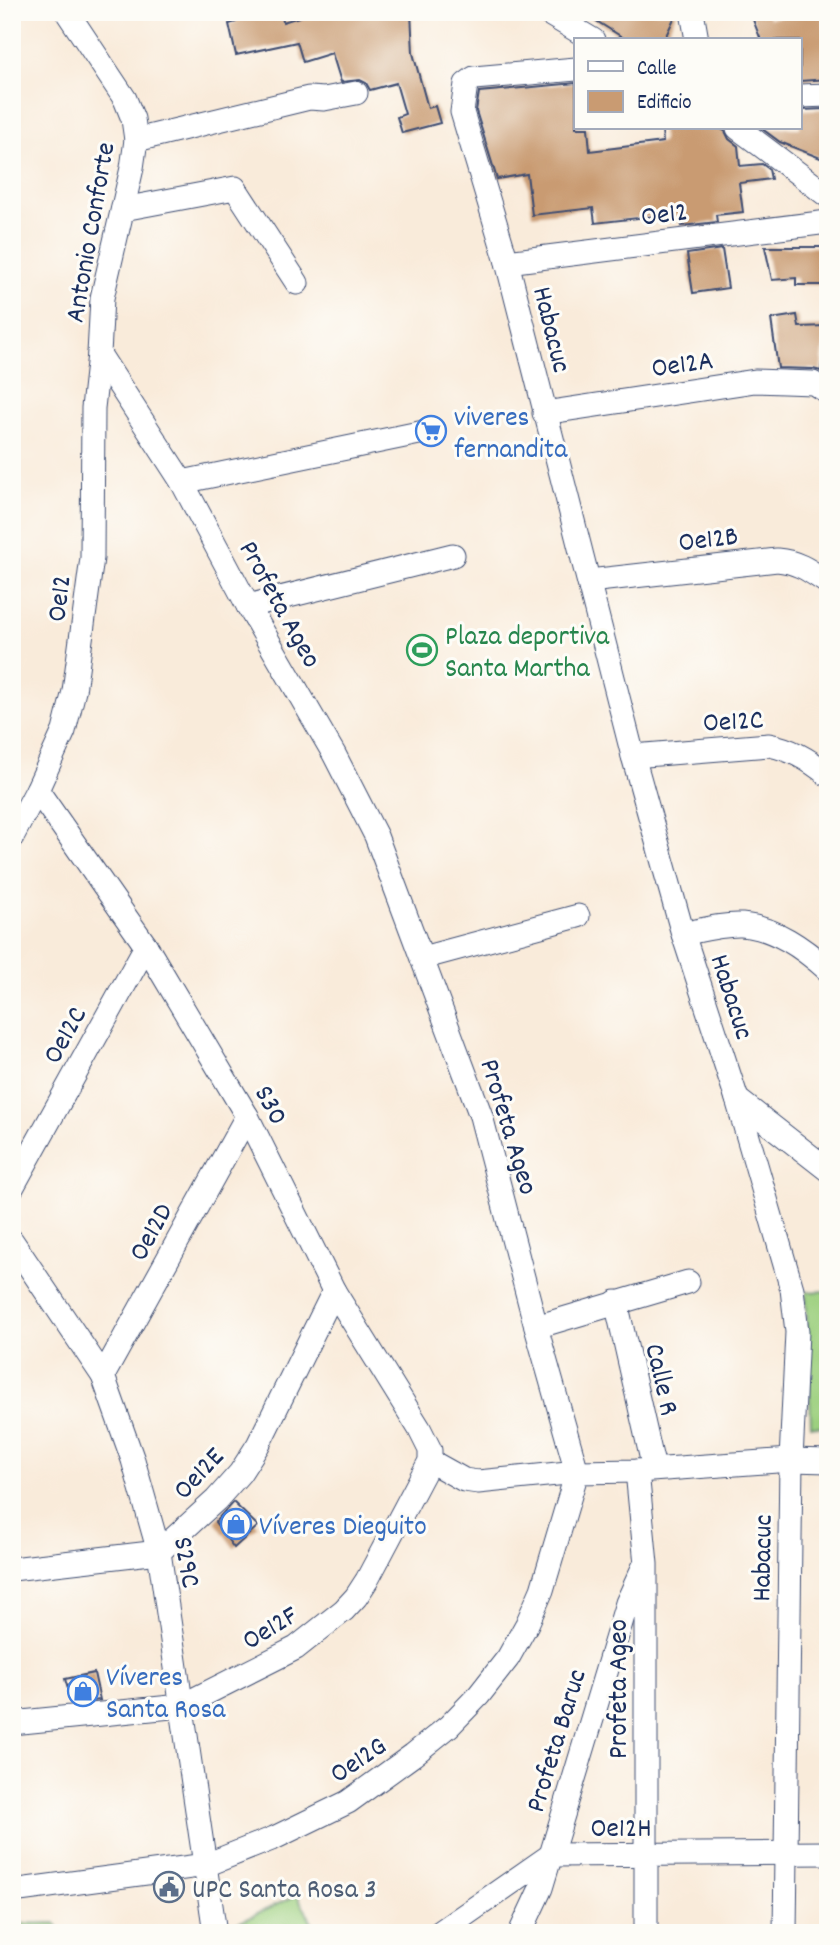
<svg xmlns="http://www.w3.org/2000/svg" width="840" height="1945" font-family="Dekko,sans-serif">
<rect width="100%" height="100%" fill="#fdfcf7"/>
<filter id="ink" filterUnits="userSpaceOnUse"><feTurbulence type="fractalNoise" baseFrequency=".0143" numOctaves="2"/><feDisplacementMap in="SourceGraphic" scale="14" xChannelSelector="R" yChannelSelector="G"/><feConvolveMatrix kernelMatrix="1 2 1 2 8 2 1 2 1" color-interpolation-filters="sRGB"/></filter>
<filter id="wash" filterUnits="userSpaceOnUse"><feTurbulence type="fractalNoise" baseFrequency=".00686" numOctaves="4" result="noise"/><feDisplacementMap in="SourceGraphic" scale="28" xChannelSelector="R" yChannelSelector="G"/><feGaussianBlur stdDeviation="1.57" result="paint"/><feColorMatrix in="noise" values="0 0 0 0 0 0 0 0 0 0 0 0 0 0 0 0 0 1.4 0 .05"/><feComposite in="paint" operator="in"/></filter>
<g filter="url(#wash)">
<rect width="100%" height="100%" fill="#f9ebda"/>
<g fill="#9dd07f" stroke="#5c806e" stroke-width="2">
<path d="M 828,1291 L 828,1427 L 811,1426 L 806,1292 Z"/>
<path d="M 297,1895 L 318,1933 L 229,1933 L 227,1928 Z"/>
<path d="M 56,1923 L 61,1933 L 12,1933 L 12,1924 Z"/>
</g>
<g id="blocks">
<g fill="#c99b72">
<path d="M 234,12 L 281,12 L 283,22 L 315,12 L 411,12 L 413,53 L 428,108 L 435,106 L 440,123 L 402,133 L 397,117 L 405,114 L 396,83 L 370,90 L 366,83 L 360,80 L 341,82 L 332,53 L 303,62 L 297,42 L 236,55 L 229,24 L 236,22 Z"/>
<path d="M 582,12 L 677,12 L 664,40 L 627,40 Z"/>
<path d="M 750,12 L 767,12 L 769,18 L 823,13 L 826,44 L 828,44 L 828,79 L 800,81 L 800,40 L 761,40 Z"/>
<path d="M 576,83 L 576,128 L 588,128 L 590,151 L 663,142 L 662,128 L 719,128 L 725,131 L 729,139 L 738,146 L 740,166 L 762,164 L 769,169 L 771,179 L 739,183 L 743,212 L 716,215 L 717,222 L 682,226 L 681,220 L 665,222 L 664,215 L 595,223 L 593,208 L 532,215 L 527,174 L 497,179 L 476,111 L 479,92 Z"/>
<path d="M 826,109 L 828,161 L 780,142 L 761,128 L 800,128 L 800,110 Z"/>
<path d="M 765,247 L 828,247 L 828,285 L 796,285 L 796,278 L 772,280 Z"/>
<path d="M 722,249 L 728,288 L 693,293 L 687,254 Z"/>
<path d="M 797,315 L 799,327 L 826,326 L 821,371 L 813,369 L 778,368 L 771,319 Z"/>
<path d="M 233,1502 L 258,1526 L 234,1548 L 215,1522 Z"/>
<path d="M 94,1673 L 100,1700 L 72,1703 L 65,1679 Z"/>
</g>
</g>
</g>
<g filter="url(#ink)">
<use href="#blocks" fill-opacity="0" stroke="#3c4b71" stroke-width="2"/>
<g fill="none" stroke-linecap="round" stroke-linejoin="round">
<g stroke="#3c4b71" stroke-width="25">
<g id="minor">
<path d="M 546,12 L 593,40"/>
<path d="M 692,12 L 697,40"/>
<path d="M 576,69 L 474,78 L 466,84 L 462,112 L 507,262 L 633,756 L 683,934 L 737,1099 L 792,1289 L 797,1332 L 791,1460 L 785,1933"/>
<path d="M 800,96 L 828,95"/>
<path d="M 738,128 L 828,196"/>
<path d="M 136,140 L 309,98 L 324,99 L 356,93"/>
<path d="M 123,209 L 235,188 L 297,283"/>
<path d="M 507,262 L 828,222"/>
<path d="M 99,354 L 182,482 L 248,606 L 334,754 L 376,836 L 481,1116 L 536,1327 L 577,1472"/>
<path d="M 544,413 L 755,381 L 813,383 L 828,392"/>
<path d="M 182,482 L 424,432"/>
<path d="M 589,581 L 777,560 C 799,562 810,571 828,583"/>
<path d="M 248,606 L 453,555"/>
<path d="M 633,756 L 769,745 C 792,749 810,760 828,775"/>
<path d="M 12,837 L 37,790 L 64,731 L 74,691 L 92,558 L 93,408 L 99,354 L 102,298 L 132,168 L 136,140 L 133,119 L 125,99 L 67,12"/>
<path d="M 683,934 C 702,930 723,924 742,925 C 776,928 803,948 828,970"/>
<path d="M 422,958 L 578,916"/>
<path d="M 737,1099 L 828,1170"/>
<path d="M 12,1188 L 146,946"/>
<path d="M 12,1241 L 103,1376 L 133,1460 L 159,1552 L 214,1926"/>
<path d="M 616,1302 L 654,1469"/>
<path d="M 536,1327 L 688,1282"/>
<path d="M 103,1376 L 247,1116"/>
<path d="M 430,1461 L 464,1480 L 478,1482 L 577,1472 L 637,1471 L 791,1460 L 828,1461"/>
<path d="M 637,1471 L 646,1564 L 646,1933"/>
<path d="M 12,1569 L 159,1552 L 216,1500 L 240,1473 L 258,1445 L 334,1291"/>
<path d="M 12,1723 L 181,1706 L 296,1648 L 344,1610 L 356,1597 L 367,1580 L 430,1461 L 430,1450 L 419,1428 L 334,1291 L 247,1116 L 146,946 L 37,790"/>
<path d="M 12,1891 L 206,1865 L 274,1838 L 348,1802 L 413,1755 L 449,1726 L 479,1695 L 508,1658 L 527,1624 L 542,1590 L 577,1472"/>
<path d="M 439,1933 L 551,1855 L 828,1853"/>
<path d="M 520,1933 L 541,1888 L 627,1603 L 643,1568"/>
</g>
</g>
<use href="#minor" stroke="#fff" stroke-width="23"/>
</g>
</g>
<defs>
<g id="supermarket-ring" transform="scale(1.575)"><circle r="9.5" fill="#fdfcf7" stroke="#3f7fe0" stroke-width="1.5"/><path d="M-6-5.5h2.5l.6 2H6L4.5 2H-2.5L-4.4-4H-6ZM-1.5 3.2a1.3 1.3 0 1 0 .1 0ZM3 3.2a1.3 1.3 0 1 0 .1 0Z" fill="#3f7fe0"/></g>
<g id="stadium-ring" transform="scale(1.575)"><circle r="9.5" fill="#fdfcf7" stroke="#2e9e5b" stroke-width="1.5"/><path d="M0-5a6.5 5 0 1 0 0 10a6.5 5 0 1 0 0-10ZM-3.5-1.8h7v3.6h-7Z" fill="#2e9e5b"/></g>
<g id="shop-ring" transform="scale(1.575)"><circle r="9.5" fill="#fdfcf7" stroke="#3f7fe0" stroke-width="1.5"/><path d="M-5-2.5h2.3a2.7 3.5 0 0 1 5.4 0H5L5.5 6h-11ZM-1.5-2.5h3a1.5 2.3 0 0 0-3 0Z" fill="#3f7fe0"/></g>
<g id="civic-ring" transform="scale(1.575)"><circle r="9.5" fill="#fdfcf7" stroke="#5c6f8a" stroke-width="1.5"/><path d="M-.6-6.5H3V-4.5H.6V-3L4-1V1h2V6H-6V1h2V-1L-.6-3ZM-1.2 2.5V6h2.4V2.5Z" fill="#5c6f8a"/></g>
</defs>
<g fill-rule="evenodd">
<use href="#supermarket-ring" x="431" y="431"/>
<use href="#stadium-ring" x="422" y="650"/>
<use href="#shop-ring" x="236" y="1524"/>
<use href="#shop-ring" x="83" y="1691"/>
<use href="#civic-ring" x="169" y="1887"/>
</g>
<g text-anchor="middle" stroke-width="6" stroke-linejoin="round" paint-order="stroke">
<g font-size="28" fill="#1b2f5e" stroke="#fdfcf7">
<text transform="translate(664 212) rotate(-7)" y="10">Oe12</text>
<text transform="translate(88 232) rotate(-80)" y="10">Antonio Conforte</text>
<text transform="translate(554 329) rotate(76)" y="10">Habacuc</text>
<text transform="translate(682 362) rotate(-8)" y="10">Oe12A</text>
<text transform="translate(708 537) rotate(-7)" y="10">Oe12B</text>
<text transform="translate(57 598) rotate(-83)" y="10">Oe12</text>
<text transform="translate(282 603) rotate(61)" y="10">Profeta Ageo</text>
<text transform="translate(733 719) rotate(-3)" y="10">Oe12C</text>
<text transform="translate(734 996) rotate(72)" y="10">Habacuc</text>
<text transform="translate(63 1034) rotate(-61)" y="10">Oe12C</text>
<text transform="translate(273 1104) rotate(62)" y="10">S30</text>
<text transform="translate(511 1126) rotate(73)" y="10">Profeta Ageo</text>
<text transform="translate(149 1231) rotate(-61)" y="10">Oe12D</text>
<text transform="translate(664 1379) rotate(77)" y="10">Calle R</text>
<text transform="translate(197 1472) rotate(-47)" y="10">Oe12E</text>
<text transform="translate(760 1558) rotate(-89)" y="10">Habacuc</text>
<text transform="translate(189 1562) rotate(80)" y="10">S29C</text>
<text transform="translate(269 1626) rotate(-31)" y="10">Oe12F</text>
<text transform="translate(616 1689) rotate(-90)" y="10">Profeta Ageo</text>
<text transform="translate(554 1740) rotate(-73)" y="10">Profeta Baruc</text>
<text transform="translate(357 1758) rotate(-34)" y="10">Oe12G</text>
<text x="621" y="1836">Oe12H</text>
</g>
<g font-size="28" fill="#366cbe" stroke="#fdfcf7" text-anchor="start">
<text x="454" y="425">viveres<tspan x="454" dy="32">fernandita</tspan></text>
<text x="259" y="1534">Víveres Dieguito</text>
<text x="106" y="1685">Víveres<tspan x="106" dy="32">Santa Rosa</tspan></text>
</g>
<g font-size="28" fill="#27864d" stroke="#fdfcf7" text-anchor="start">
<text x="445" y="644">Plaza deportiva<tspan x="445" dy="32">Santa Martha</tspan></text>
</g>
<g font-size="28" fill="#4e5e75" stroke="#fdfcf7" text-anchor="start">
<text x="192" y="1897">UPC Santa Rosa 3</text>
</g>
</g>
<rect width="840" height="1945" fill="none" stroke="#fdfcf7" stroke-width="42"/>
<rect x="574" y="38" width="228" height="91" fill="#fdfcf7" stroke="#a3aaba" stroke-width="2"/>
<rect x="588" y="61" width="35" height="10" fill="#ffffff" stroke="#a3aaba" stroke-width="2"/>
<text x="637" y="74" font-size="21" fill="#1b2f5e">Calle</text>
<rect x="588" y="91" width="35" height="21" fill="#c99b72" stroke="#a3aaba" stroke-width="2"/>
<text x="637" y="108" font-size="21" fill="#1b2f5e">Edificio</text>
</svg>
